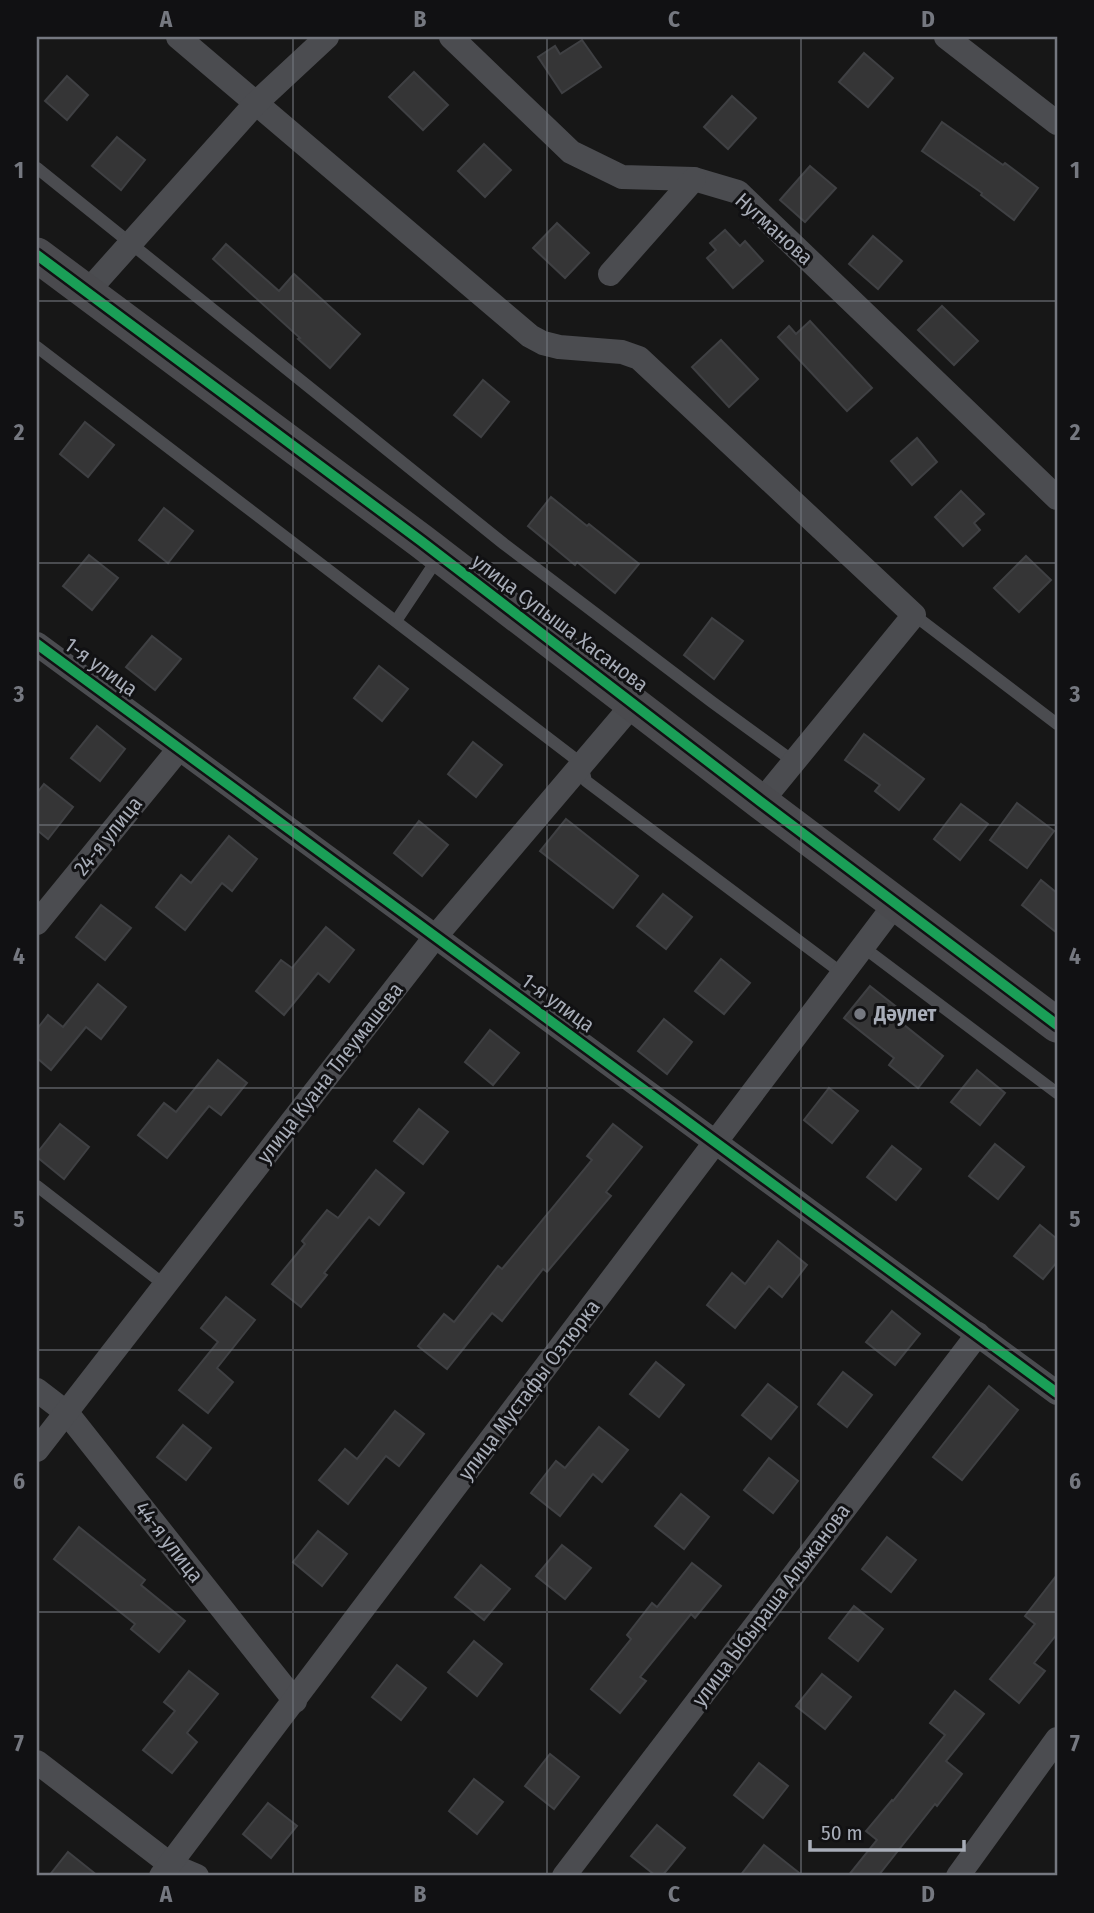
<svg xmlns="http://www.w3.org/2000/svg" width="1094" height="1913" font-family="'Fira Sans Condensed',sans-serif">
<rect width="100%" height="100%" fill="#171717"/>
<g fill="#353536" stroke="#3f4043" stroke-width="2">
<path d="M 582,40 L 601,67 L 562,93 L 538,57 L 555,46 L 560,54 Z"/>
<path d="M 864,53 L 893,78 L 868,107 L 839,82 Z"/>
<path d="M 414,72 L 448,105 L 423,130 L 389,97 Z"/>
<path d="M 67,76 L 88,95 L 67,120 L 45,101 Z"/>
<path d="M 732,96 L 756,118 L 728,149 L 704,127 Z"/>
<path d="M 942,122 L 1003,165 L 1005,163 L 1038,188 L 1014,220 L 981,195 L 982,193 L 922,151 Z"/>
<path d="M 117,137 L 145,160 L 121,190 L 92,166 Z"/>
<path d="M 484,144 L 511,170 L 485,197 L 458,171 Z"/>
<path d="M 810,166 L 836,188 L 805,222 L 780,200 Z"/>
<path d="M 557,223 L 589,253 L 565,278 L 533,248 Z"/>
<path d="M 725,230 L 740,246 L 745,241 L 763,261 L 733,288 L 707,258 L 716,250 L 710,243 Z"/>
<path d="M 873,236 L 902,261 L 878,289 L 849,264 Z"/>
<path d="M 226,244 L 279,291 L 294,274 L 360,334 L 330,368 L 298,339 L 300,338 L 213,259 Z"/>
<path d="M 942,306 L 978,341 L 954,365 L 918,330 Z"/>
<path d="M 810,321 L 872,388 L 847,411 L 778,337 L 789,326 L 796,334 Z"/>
<path d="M 721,340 L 758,379 L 729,407 L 692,367 Z"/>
<path d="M 483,380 L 509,402 L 481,437 L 454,415 Z"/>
<path d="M 85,422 L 114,445 L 88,477 L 60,454 Z"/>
<path d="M 917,438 L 937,462 L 912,485 L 891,461 Z"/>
<path d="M 961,491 L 984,514 L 974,523 L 980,530 L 963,546 L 935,517 Z"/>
<path d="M 551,497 L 587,526 L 589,524 L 639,564 L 615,593 L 577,562 L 575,565 L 528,526 Z"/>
<path d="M 164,508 L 193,531 L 168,563 L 139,540 Z"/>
<path d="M 89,555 L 118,578 L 92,610 L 63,586 Z"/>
<path d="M 1026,556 L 1051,580 L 1019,612 L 994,588 Z"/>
<path d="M 712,618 L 743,641 L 714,679 L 684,655 Z"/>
<path d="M 152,636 L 181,659 L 155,690 L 126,667 Z"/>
<path d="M 379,666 L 408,689 L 382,721 L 354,698 Z"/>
<path d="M 97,726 L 125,749 L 100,781 L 71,758 Z"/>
<path d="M 864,734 L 924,779 L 899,810 L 875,791 L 880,785 L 845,760 Z"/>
<path d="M 473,742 L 502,765 L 476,797 L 448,774 Z"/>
<path d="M 44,784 L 73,807 L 48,839 L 37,830 L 37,793 Z"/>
<path d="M 1017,803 L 1054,831 L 1027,868 L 990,840 Z"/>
<path d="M 961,804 L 988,824 L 960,860 L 934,839 Z"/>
<path d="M 566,819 L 638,876 L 613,908 L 540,851 Z"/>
<path d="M 419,821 L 448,845 L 422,876 L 394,853 Z"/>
<path d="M 229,836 L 257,859 L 232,891 L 222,883 L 185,930 L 156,907 L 181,875 L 191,883 Z"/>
<path d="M 1041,880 L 1057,893 L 1057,933 L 1022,905 Z"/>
<path d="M 663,894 L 692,917 L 666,949 L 637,926 Z"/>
<path d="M 101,905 L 131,928 L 105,960 L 76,937 Z"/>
<path d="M 326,927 L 354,950 L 329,982 L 318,973 L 284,1015 L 256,991 L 281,960 L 292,968 Z"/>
<path d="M 721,959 L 750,983 L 724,1014 L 695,991 Z"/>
<path d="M 98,984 L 126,1007 L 101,1039 L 86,1027 L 51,1070 L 37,1058 L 37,1029 L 48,1015 L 63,1027 Z"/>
<path d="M 870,986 L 899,1009 L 893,1016 L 943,1056 L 918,1088 L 889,1065 L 894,1058 L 844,1018 Z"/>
<path d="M 664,1019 L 692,1042 L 667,1074 L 638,1051 Z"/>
<path d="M 490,1030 L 519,1053 L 493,1085 L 465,1062 Z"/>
<path d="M 218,1060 L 247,1083 L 221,1115 L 209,1106 L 167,1158 L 138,1135 L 164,1103 L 176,1112 Z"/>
<path d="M 977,1070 L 1005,1093 L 980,1125 L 951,1102 Z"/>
<path d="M 829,1088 L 858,1111 L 832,1143 L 804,1120 Z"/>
<path d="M 419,1109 L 448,1132 L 423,1164 L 394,1141 Z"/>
<path d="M 60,1124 L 89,1147 L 64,1179 L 37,1157 L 37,1153 Z"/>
<path d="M 613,1124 L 642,1147 L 606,1192 L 611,1196 L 547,1272 L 543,1269 L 502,1321 L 492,1313 L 447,1369 L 418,1346 L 444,1314 L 454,1322 L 498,1266 L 502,1269 L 592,1160 L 587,1156 Z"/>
<path d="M 995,1144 L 1024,1167 L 998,1199 L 969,1176 Z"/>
<path d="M 892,1146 L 921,1169 L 896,1200 L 867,1177 Z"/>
<path d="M 376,1170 L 404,1193 L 379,1225 L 369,1217 L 324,1273 L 327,1275 L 301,1307 L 272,1284 L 305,1244 L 302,1241 L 327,1210 L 338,1218 Z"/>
<path d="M 1040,1225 L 1057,1239 L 1057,1262 L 1043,1279 L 1014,1256 Z"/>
<path d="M 778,1241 L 807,1265 L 782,1297 L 769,1286 L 735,1328 L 707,1305 L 732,1273 L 745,1284 Z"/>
<path d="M 226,1297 L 255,1320 L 217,1368 L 233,1382 L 208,1413 L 179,1390 L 218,1342 L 201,1328 Z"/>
<path d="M 892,1311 L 920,1334 L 895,1365 L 866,1342 Z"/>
<path d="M 656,1362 L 684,1385 L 659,1417 L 630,1394 Z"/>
<path d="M 843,1372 L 872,1395 L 847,1427 L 818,1404 Z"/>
<path d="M 768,1384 L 797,1407 L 771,1439 L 742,1415 Z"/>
<path d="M 989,1386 L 1018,1410 L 962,1480 L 933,1457 Z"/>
<path d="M 395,1411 L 424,1434 L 399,1466 L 386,1456 L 348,1504 L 319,1480 L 345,1449 L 357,1459 Z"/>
<path d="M 183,1425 L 211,1448 L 186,1480 L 157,1457 Z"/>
<path d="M 599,1427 L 628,1450 L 602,1482 L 593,1474 L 560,1516 L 531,1493 L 556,1461 L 565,1468 Z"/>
<path d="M 769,1458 L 798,1481 L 773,1513 L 744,1490 Z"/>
<path d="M 681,1494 L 709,1517 L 684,1549 L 655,1526 Z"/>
<path d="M 79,1527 L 145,1580 L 141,1585 L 185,1621 L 159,1652 L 131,1629 L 135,1624 L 54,1559 Z"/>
<path d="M 318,1531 L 347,1554 L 322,1586 L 293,1562 Z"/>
<path d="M 887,1537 L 916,1560 L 891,1592 L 862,1569 Z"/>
<path d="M 562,1545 L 591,1568 L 565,1599 L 536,1576 Z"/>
<path d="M 692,1563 L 721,1586 L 695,1618 L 691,1614 L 640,1677 L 646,1681 L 620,1713 L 591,1689 L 631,1639 L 627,1635 L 652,1603 L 657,1607 Z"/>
<path d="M 481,1565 L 510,1589 L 484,1620 L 455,1597 Z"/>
<path d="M 1057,1575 L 1057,1634 L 1034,1663 L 1045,1671 L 1019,1703 L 990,1679 L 1035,1624 L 1025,1616 Z"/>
<path d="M 854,1606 L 883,1629 L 858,1661 L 829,1638 Z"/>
<path d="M 474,1641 L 502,1664 L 477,1696 L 448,1672 Z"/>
<path d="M 397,1665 L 426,1688 L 401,1720 L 372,1697 Z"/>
<path d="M 189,1671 L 218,1694 L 187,1733 L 197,1742 L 172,1773 L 143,1750 L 175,1711 L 164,1702 Z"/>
<path d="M 822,1674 L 851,1697 L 825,1729 L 796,1706 Z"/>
<path d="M 955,1691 L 984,1714 L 946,1761 L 962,1774 L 937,1806 L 935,1804 L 878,1876 L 848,1876 L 877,1840 L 866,1831 L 892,1800 L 893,1801 L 945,1735 L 930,1723 Z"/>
<path d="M 550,1754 L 579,1777 L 554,1809 L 525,1786 Z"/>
<path d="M 759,1763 L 788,1786 L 763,1818 L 734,1795 Z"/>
<path d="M 474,1779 L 503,1802 L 477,1834 L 449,1811 Z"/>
<path d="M 268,1803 L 297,1826 L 271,1858 L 243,1834 Z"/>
<path d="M 657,1825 L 685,1848 L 662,1876 L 656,1876 L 631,1856 Z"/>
<path d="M 764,1845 L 803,1876 L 740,1876 Z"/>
<path d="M 68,1852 L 98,1876 L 49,1876 Z"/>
</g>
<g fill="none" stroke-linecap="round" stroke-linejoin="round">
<g stroke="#4b4c50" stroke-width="12">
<path d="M 37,168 L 504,544 L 712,702 L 793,761"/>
<path d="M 37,347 L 582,764 L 586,781 L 843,974"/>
<path d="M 914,615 L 1057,724"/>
<path d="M 396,621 L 438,558"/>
<path d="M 863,947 L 1057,1093"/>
<path d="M 37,1186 L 166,1286"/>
</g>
<g stroke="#4b4c50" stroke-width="24">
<path d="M 178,37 L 530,336 L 543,343 L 559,347 L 622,352 L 639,358 L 914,615 L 761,802"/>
<path d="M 451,37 L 571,152 L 622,177 L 694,179 L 738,192 L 1057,498"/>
<path d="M 946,37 L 1057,123"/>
<path d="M 610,274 L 694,179"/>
<path d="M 87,292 L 256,103 L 327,37"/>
<path d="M 37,644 L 1057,1393"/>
<path d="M 37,923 L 179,749"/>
<path d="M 37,1390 L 67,1413 L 295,1701"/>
<path d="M 37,1450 L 435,937 L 634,703"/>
<path d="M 37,1762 L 171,1865 L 197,1876"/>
<path d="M 161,1876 L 896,903"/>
<path d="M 564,1876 L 978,1334"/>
<path d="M 958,1876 L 1057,1739"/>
</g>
<path stroke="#4a4a4e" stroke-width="35" d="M 37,255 L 421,541 L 761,802 L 1057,1025"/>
<g stroke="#111113" stroke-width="15">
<g id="cycleway">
<path d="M 37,255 L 421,541 L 761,802 L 1057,1025"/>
<path d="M 37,644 L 1057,1393"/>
</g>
</g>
<use href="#cycleway" stroke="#1a9f57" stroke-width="10"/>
</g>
<path fill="none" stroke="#757880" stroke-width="2" stroke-opacity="0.55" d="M 293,37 L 293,1876M 547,37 L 547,1876M 801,37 L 801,1876M 37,301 L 1057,301M 37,563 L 1057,563M 37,825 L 1057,825M 37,1088 L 1057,1088M 37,1350 L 1057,1350M 37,1612 L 1057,1612"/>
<circle fill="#757880" stroke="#111113" stroke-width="2.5" cx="860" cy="1014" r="7"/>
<g text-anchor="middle" stroke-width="6" stroke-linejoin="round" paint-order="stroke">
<g font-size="21" fill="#a8adb8" stroke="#111113">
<text transform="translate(774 229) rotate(42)" y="7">Нугманова</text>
<text transform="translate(560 623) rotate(37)" y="7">улица Супыша Хасанова</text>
<text transform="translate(101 667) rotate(36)" y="7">1-я улица</text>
<text transform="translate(108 836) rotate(-51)" y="7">24-я улица</text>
<text transform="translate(558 1003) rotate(36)" y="7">1-я улица</text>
<text transform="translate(330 1073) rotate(-52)" y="7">улица Куана Тлеумашева</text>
<text transform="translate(529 1390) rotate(-53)" y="7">улица Мустафы Озтюрка</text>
<text transform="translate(169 1542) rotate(52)" y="7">44-я улица</text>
<text transform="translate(771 1605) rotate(-53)" y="7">улица Ыбыраша Альжанова</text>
</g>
<g font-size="21" font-weight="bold" fill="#a8adb8" stroke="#111113" text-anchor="start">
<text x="874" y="1021">Дәулет</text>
</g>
</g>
<rect width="1094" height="1913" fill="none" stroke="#111113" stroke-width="77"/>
<path d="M810 1840v10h154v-10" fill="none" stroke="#a8adb8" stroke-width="3.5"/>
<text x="821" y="1840" font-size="21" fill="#a8adb8" stroke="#111113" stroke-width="5" paint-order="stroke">50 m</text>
<rect x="38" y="38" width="1018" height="1836" fill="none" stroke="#757880" stroke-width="2.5"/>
<g font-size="23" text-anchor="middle" font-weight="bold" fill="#757880">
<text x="166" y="27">A</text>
<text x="420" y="27">B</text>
<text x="674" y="27">C</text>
<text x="928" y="27">D</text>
<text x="19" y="178">1</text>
<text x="1075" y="178">1</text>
<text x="19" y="440">2</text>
<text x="1075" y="440">2</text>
<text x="19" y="702">3</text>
<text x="1075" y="702">3</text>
<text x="19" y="964">4</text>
<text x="1075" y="964">4</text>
<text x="19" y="1227">5</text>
<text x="1075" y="1227">5</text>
<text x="19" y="1489">6</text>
<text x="1075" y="1489">6</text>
<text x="19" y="1751">7</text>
<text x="1075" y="1751">7</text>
<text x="166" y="1902">A</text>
<text x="420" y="1902">B</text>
<text x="674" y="1902">C</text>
<text x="928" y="1902">D</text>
</g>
</svg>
